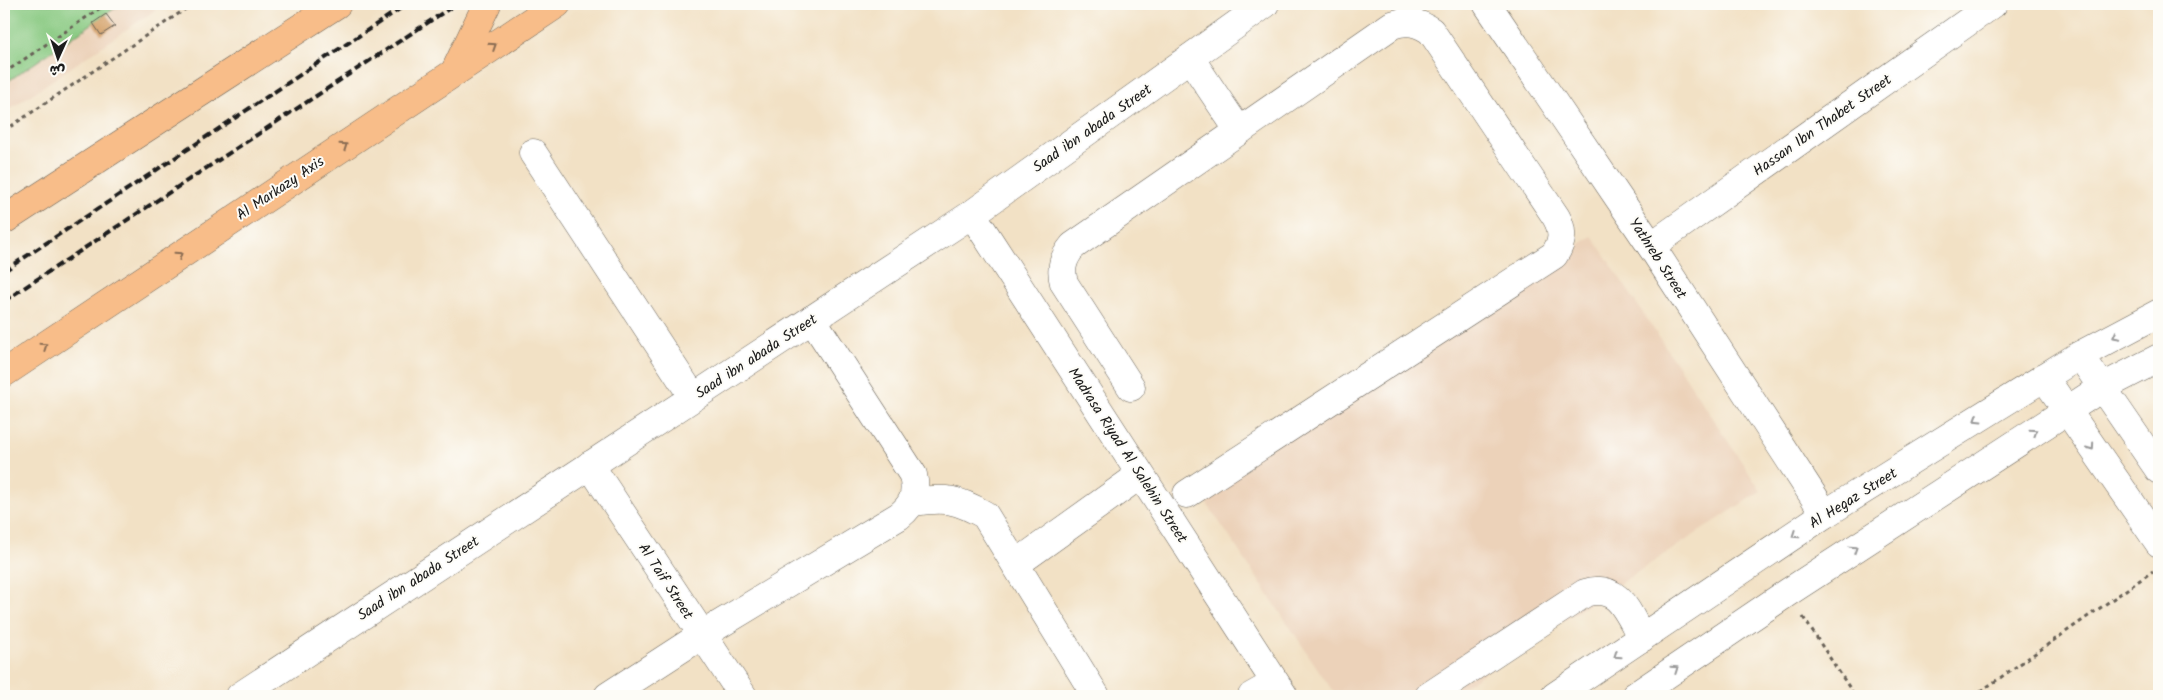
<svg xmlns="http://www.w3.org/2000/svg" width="2163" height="700" font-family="Kalam,'Playpen Sans Arabic',sans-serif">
<rect width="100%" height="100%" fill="#fdfcf7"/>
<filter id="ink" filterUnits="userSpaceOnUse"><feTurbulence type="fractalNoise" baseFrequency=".02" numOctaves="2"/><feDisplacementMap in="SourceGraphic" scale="10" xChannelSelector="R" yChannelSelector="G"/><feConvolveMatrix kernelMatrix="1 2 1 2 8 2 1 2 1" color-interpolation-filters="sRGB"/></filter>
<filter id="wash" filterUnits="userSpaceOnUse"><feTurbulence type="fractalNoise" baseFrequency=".0096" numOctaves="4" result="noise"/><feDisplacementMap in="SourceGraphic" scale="20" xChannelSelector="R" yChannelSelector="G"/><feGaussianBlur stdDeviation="1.12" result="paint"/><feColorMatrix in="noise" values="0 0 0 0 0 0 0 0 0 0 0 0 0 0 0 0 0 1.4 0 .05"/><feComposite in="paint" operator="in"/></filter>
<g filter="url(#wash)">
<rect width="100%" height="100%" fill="#f2e1c5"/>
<g fill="#ecd2b9">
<path d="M 4,4 L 164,4 L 4,113 Z"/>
<path d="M 1592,236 L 1761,491 L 1449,696 L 1336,696 L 1200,493 Z"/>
</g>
<path fill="#88c981" stroke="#52724e" d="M 4,4 L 121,4 L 4,84 Z"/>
<g id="blocks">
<path fill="#d29b60" d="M 106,14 L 115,26 L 101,35 L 93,23 Z"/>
</g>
</g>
<g filter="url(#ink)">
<use href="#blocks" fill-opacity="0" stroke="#676157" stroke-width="1"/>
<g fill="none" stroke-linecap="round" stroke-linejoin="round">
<g stroke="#676157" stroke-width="29">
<g id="minor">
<path d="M 1487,4 L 1651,246 L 1825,514"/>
<path d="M 1190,58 L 1239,131"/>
<path d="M 533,153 L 693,397"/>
<path d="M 972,214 L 1284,696"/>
<path d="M 1651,246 L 1993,4"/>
<path d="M 2080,355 L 2159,470"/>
<path d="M 2044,377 L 2159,543"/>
<path d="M 1131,387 L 1064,283 C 1060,268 1063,258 1073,246 L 1392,25 C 1407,20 1418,22 1431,31 L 1556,217 C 1564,231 1563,242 1554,255 L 1187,494"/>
<path d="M 590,465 L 743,696"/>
<path d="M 913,502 C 946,497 957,499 985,515 L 1096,696"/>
<path d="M 1016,564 L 1140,475"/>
<path d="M 240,696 L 972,214 L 1265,4"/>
<path d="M 608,696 L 702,635 L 899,516 C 914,504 917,494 913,475 L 812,319"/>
<path d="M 1252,696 L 1275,683"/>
<path d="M 1429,696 L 1585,593 C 1619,582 1628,614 1642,638"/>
<path d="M 1555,696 L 1825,514 L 2080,355 L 2159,313"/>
<path d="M 1635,696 L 1787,593 L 2103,387 L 2159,358"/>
</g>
</g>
<g stroke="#676157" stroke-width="29">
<g id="major">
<path d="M 455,71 L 487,4"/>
<path d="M 4,220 L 337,4"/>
<path d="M 4,373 L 557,4"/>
</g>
</g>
<g stroke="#676157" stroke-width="3" stroke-dasharray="4 4" stroke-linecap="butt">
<path d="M 4,73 L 106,4"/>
<path d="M 4,131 L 193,4"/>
<path d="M 1803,617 L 1855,696"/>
<path d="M 1974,696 L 2153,571"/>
</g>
<use href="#minor" stroke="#fff" stroke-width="28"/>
<use href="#major" stroke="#f8bd89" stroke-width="28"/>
<g stroke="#1c1c1c" stroke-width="4" stroke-dasharray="8 4" stroke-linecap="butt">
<path d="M 4,271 L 407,4"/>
<path d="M 4,301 L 456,4"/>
</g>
</g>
<defs><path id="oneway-chevron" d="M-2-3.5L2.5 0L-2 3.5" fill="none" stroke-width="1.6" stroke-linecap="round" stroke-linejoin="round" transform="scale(1.25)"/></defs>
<g stroke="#8a6c52">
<use href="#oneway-chevron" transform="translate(493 46) rotate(-33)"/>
<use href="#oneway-chevron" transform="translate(344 146) rotate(-34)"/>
<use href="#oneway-chevron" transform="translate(179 255) rotate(-34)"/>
<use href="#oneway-chevron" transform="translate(44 346) rotate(-34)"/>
</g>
<g stroke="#999">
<use href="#oneway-chevron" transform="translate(2116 336) rotate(152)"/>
<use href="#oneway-chevron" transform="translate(1977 419) rotate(148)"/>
<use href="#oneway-chevron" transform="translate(2034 432) rotate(-33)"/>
<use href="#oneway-chevron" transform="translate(2091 447) rotate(55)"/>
<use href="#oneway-chevron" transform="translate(1795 535) rotate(146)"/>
<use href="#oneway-chevron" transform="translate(1854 549) rotate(-33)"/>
<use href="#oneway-chevron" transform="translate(1617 655) rotate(146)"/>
<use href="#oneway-chevron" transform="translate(1675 669) rotate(-34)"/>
</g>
</g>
<g text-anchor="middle" stroke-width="4" stroke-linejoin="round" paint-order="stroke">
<g font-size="15" fill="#1c1c1c" stroke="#fdfcf7">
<text transform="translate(1822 125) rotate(-35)" y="5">Hassan Ibn Thabet Street</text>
<text transform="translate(1092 128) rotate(-35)" y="5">Saad ibn abada Street</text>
<text transform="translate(280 188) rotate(-34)" y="5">Al Markazy Axis</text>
<text transform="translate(1658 258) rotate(57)" y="5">Yathreb Street</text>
<text transform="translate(756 356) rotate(-33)" y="5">Saad ibn abada Street</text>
<text transform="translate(1128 455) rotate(57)" y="5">Madrasa Riyad Al Salehin Street</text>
<text transform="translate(1853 498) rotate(-32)" y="5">Al Hegaz Street</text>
<text transform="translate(418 578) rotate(-33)" y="5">Saad ibn abada Street</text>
<text transform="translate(666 581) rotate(57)" y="5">Al Taif Street</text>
</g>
</g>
<rect width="2163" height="700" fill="none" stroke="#fdfcf7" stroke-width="20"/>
<g transform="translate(58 58) rotate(183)" stroke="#fdfcf7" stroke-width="4" paint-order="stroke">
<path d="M0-4L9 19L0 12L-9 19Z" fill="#1c1c1c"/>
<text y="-8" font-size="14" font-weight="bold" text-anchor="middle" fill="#1c1c1c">ش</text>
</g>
</svg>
